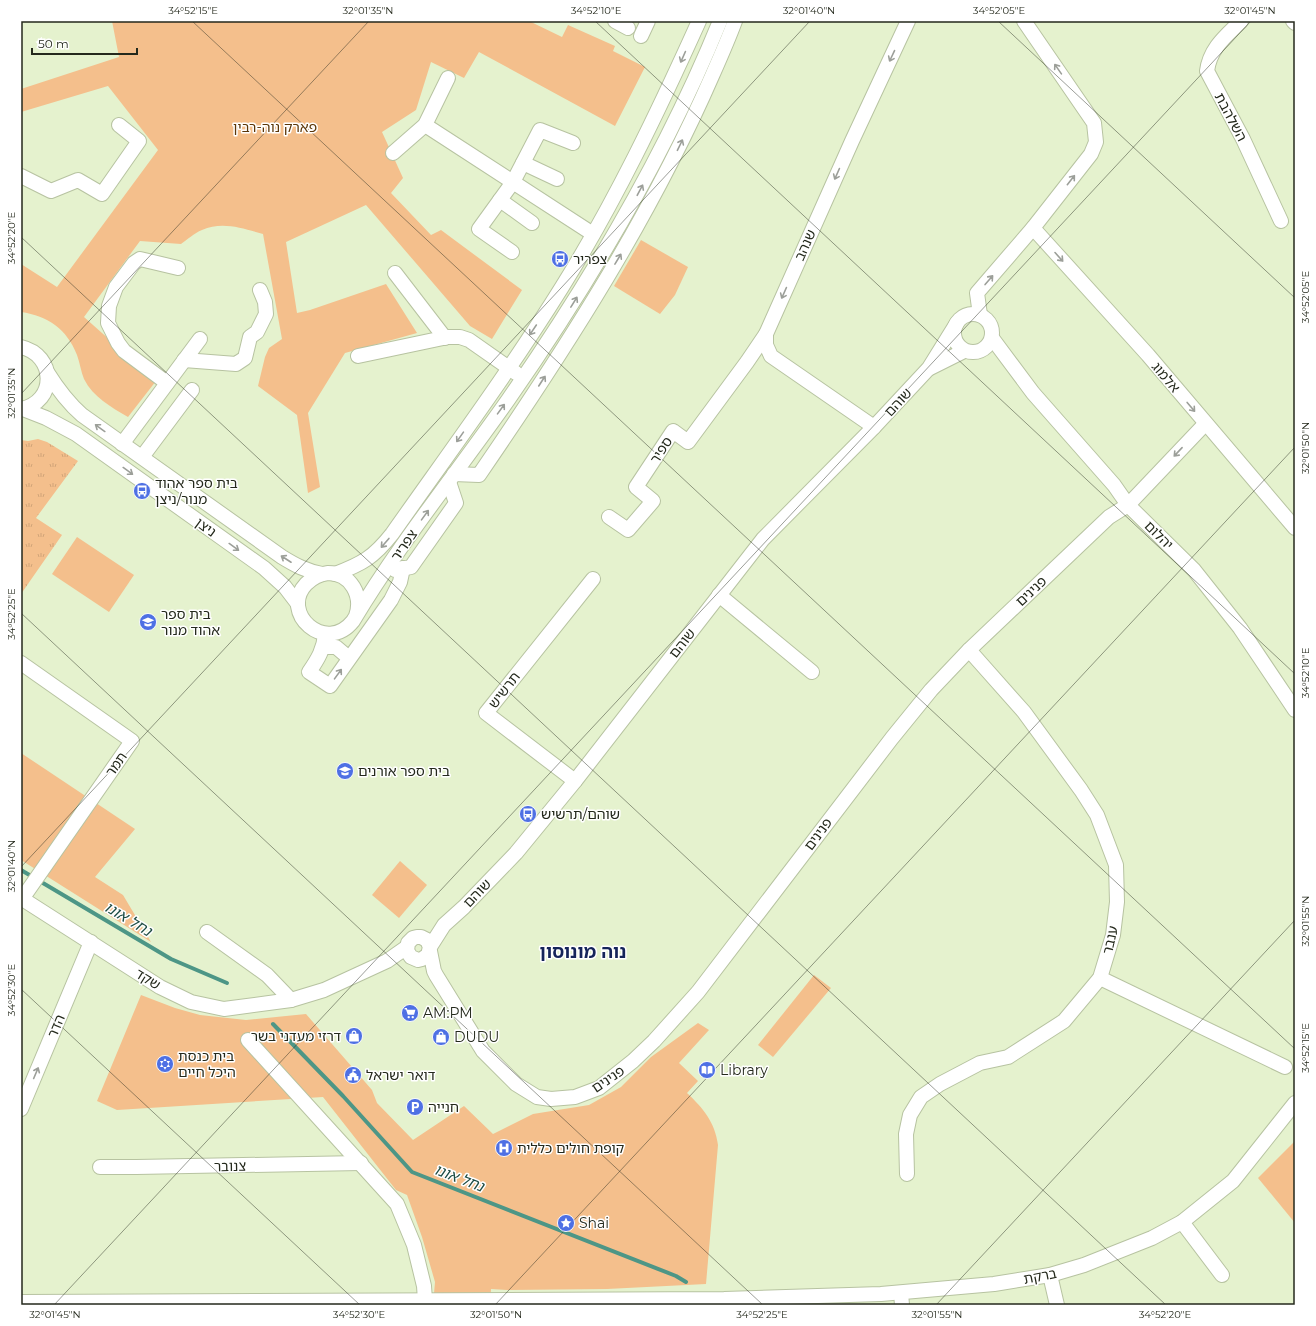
<svg xmlns="http://www.w3.org/2000/svg" width="1316" height="1326" font-family="Montserrat,'Noto Sans Hebrew',sans-serif">
<defs>
<pattern id="grass-tufts" width="24" height="20" patternUnits="userSpaceOnUse"><rect width="24" height="20" fill="#f4bf8c"/><path d="M3 7l-1-3M5 7V3M7 7l1-3M15 17l-1-3M17 17v-4M19 17l1-3" fill="none" stroke="#d1a478"/></pattern>
</defs>
<rect width="100%" height="100%" fill="#e5f2ce"/>
<path fill="url(#grass-tufts)" d="M 38,439 L 47,442 L 78,461 L 36,518 L 62,535 L 21,594 L 21,440 L 28,441 Z"/>
<g fill="#f4bf8c">
<path d="M 112,21 L 529,21 L 562,37 L 568,25 L 615,46 L 613,51 L 645,67 L 615,126 L 479,52 L 464,78 L 431,62 L 416,110 L 382,132 L 403,178 L 391,193 L 431,235 L 441,230 L 522,290 L 492,339 L 470,326 L 366,205 L 286,242 L 297,313 L 310,310 L 386,284 L 417,333 L 345,353 L 308,413 L 320,487 L 308,493 L 297,415 L 258,386 L 265,357 L 269,348 L 282,339 L 263,234 C 242,228 222,221 202,230 C 194,233 187,240 181,244 L 140,241 L 84,317 L 156,381 L 128,417 C 111,407 93,397 84,379 C 81,372 80,363 77,355 C 67,329 48,316 21,312 L 21,264 L 57,287 L 158,150 L 108,86 L 21,112 L 21,89 L 119,57 Z"/>
<path d="M 641,240 L 688,267 L 675,295 L 660,314 L 614,286 Z"/>
<path d="M 77,537 L 134,575 L 109,612 L 52,574 Z"/>
<path d="M 21,753 L 135,829 L 95,877 L 123,895 L 151,942 L 21,860 Z"/>
<path d="M 400,861 L 427,885 L 399,918 L 372,895 Z"/>
<path d="M 814,975 L 831,988 L 773,1057 L 758,1045 Z"/>
<path d="M 141,995 L 175,1008 L 200,1015 L 246,1020 L 306,1014 L 372,1090 L 377,1103 L 413,1140 L 464,1106 L 493,1134 L 533,1114 L 589,1105 L 621,1087 L 651,1057 L 698,1023 L 709,1030 L 679,1063 L 698,1081 L 687,1093 C 703,1108 715,1122 718,1145 L 706,1284 L 607,1289 L 507,1290 L 491,1289 L 490,1305 L 433,1305 L 435,1282 L 422,1237 L 407,1195 L 396,1190 L 323,1097 L 117,1110 L 97,1101 Z"/>
<path d="M 1295,1141 L 1295,1223 L 1258,1178 Z"/>
</g>
<g fill="none" stroke-linecap="round" stroke-linejoin="round">
<g stroke="#4d9686" stroke-width="4">
<path d="M 21,870 L 171,959 L 227,983"/>
<path d="M 273,1024 L 343,1096 L 412,1172 L 676,1276 L 686,1282"/>
</g>
<g stroke="#b7c3a1" stroke-width="16">
<g id="minor">
<path d="M 615,21 L 628,28"/>
<path d="M 1241,21 C 1226,36 1210,48 1207,71 L 1243,139 L 1281,221"/>
<path d="M 1293,21 L 1295,23"/>
<path d="M 641,36 L 648,21"/>
<path d="M 425,125 L 593,234"/>
<path d="M 393,153 L 425,125 L 448,78"/>
<path d="M 523,163 L 557,179"/>
<path d="M 21,176 L 51,191 L 78,180 L 102,194 L 139,141 L 119,125"/>
<path d="M 500,200 L 532,223"/>
<path d="M 1033,228 L 1148,355 L 1295,528"/>
<path d="M 512,252 L 479,229 L 513,182 L 540,130 L 573,143"/>
<path d="M 395,273 L 445,338"/>
<circle cx="973" cy="333" r="19"/>
<path d="M 980,315 L 977,293 L 1033,228 L 1091,154 L 1096,142 L 1094,123 L 1024,21"/>
<path d="M 992,338 L 1033,393 L 1114,485 L 1128,505 L 1194,570 L 1240,628 L 1295,710"/>
<path d="M 21,347 C 56,355 57,402 21,409"/>
<path d="M 358,356 L 448,337 L 460,337 L 469,340 L 516,373"/>
<path d="M 184,360 L 236,364 L 245,358 L 250,337 L 257,332 L 266,314 L 265,302 L 260,290"/>
<path d="M 930,368 L 964,351"/>
<path d="M 47,372 C 57,388 67,402 82,415 L 282,557 C 295,565 306,571 322,574"/>
<path d="M 167,383 L 124,351 L 118,343 L 108,323 L 109,306 L 116,287 L 134,263 L 140,259 L 178,268"/>
<path d="M 23,409 L 46,418 L 76,434 L 264,568 L 285,587 L 298,604"/>
<path d="M 874,427 L 771,356 L 766,345 L 766,334 L 852,141 L 908,21"/>
<path d="M 122,444 L 200,339"/>
<path d="M 142,457 L 192,390"/>
<path d="M 454,474 L 479,475 C 566,348 650,218 712,76 C 720,58 728,40 735,21"/>
<path d="M 609,517 L 628,530 L 653,501 L 636,487 L 673,431 L 688,442 L 747,362 L 766,334"/>
<path d="M 395,570 L 411,567 L 456,503 L 449,482"/>
<path d="M 335,574 C 362,564 374,557 392,534 C 449,453 509,372 562,287 C 615,202 658,112 699,21"/>
<path d="M 719,595 L 812,672"/>
<path d="M 356,616 C 363,596 351,573 328,573 C 319,574 312,578 306,584 C 279,613 326,655 353,621 C 399,544 456,474 508,400 C 591,281 665,156 720,21"/>
<path d="M 325,634 C 324,649 318,659 309,672 L 330,686 L 391,600 L 400,582 L 403,568"/>
<path d="M 323,647 L 336,647 L 349,658"/>
<path d="M 21,663 L 132,741 L 22,899"/>
<path d="M 575,781 L 486,713 L 593,579"/>
<path d="M 21,898 L 160,987 L 191,1002 L 224,1009 L 291,1000 L 324,990 L 387,961 L 407,947"/>
<path d="M 207,932 L 267,975 L 291,1000"/>
<path d="M 430,947 L 427,940 L 421,937 L 417,937 L 413,938 L 408,943 L 407,951 L 411,957 L 418,960 L 422,959 L 428,955 L 430,947 L 444,925 L 464,907 L 516,853 L 575,781 L 763,539 L 874,427 L 929,368 L 957,323"/>
<path d="M 430,951 L 434,971 L 436,975 L 483,1051 L 516,1084 L 537,1097 L 551,1099 L 575,1097 L 599,1088 L 633,1061 L 654,1041 L 698,992 L 892,738 L 931,690 L 969,650 L 1109,517 L 1128,505 L 1205,424"/>
<path d="M 1100,978 L 1285,1067"/>
<path d="M 248,1040 L 397,1204 L 414,1245 L 424,1286 L 425,1300"/>
<path d="M 21,1109 L 91,942"/>
<path d="M 100,1167 L 136,1167 L 361,1163"/>
<path d="M 907,1174 L 906,1134 L 910,1115 L 921,1097 L 940,1084 L 980,1063 L 1008,1057 L 1064,1021 L 1100,978 L 1113,935 L 1117,902 L 1116,865 L 1097,815 L 1081,790 L 1024,712 L 969,650"/>
<path d="M 1182,1222 L 1222,1275"/>
<path d="M 1050,1275 L 1057,1305"/>
<path d="M 901,1293 L 902,1305"/>
<path d="M 21,1302 L 724,1299 L 881,1294 L 994,1284 L 1050,1275 L 1084,1265 L 1152,1238 L 1182,1222 L 1233,1181 L 1295,1103"/>
</g>
</g>
<use href="#minor" stroke="#fff" stroke-width="14"/>
</g>
<defs><path id="oneway-shaft" d="M-6 0H5M1.5-3L5.5 0L1.5 3" fill="none" stroke-width="1.6" stroke-linecap="round" stroke-linejoin="round"/></defs>
<g stroke="#9c9f99">
<use href="#oneway-shaft" transform="translate(892 56) rotate(115)"/>
<use href="#oneway-shaft" transform="translate(683 57) rotate(114)"/>
<use href="#oneway-shaft" transform="translate(1058 69) rotate(-125)"/>
<use href="#oneway-shaft" transform="translate(680 145) rotate(-64)"/>
<use href="#oneway-shaft" transform="translate(837 174) rotate(114)"/>
<use href="#oneway-shaft" transform="translate(1071 180) rotate(-52)"/>
<use href="#oneway-shaft" transform="translate(640 190) rotate(-62)"/>
<use href="#oneway-shaft" transform="translate(1059 257) rotate(48)"/>
<use href="#oneway-shaft" transform="translate(618 259) rotate(-59)"/>
<use href="#oneway-shaft" transform="translate(989 280) rotate(-49)"/>
<use href="#oneway-shaft" transform="translate(784 293) rotate(114)"/>
<use href="#oneway-shaft" transform="translate(574 302) rotate(-58)"/>
<use href="#oneway-shaft" transform="translate(533 330) rotate(124)"/>
<use href="#oneway-shaft" transform="translate(542 381) rotate(-57)"/>
<use href="#oneway-shaft" transform="translate(1191 407) rotate(50)"/>
<use href="#oneway-shaft" transform="translate(501 409) rotate(-54)"/>
<use href="#oneway-shaft" transform="translate(100 428) rotate(-144)"/>
<use href="#oneway-shaft" transform="translate(460 437) rotate(125)"/>
<use href="#oneway-shaft" transform="translate(1178 452) rotate(133)"/>
<use href="#oneway-shaft" transform="translate(128 471) rotate(36)"/>
<use href="#oneway-shaft" transform="translate(425 515) rotate(-54)"/>
<use href="#oneway-shaft" transform="translate(385 543) rotate(131)"/>
<use href="#oneway-shaft" transform="translate(234 547) rotate(36)"/>
<use href="#oneway-shaft" transform="translate(286 559) rotate(-147)"/>
<use href="#oneway-shaft" transform="translate(338 674) rotate(-54)"/>
<use href="#oneway-shaft" transform="translate(36 1073) rotate(-67)"/>
</g>
<path fill="none" stroke="#24291c" stroke-width="1" stroke-opacity="0.45" d="M 192,21 L 1295,1049M 595,21 L 1295,674M 998,21 L 1295,298M 21,237 L 1166,1305M 21,394 L 369,21M 21,613 L 763,1305M 21,867 L 810,21M 21,989 L 360,1305M 54,1305 L 1251,21M 495,1305 L 1295,447M 936,1305 L 1295,920"/>
<defs>
<g id="bus-disc" transform="scale(0.9)"><circle r="9.5" fill="#4e70e4" stroke="#fff"/><path d="M-5-6H5V4H4V6H2V4H-2V6H-4V4H-5ZM-3.5-4V0h7V-4ZM-3.5 1.2v1.5H-2V1.2ZM2 1.2v1.5H3.5V1.2Z" fill="#fff"/></g>
<g id="school-disc" transform="scale(0.9)"><circle r="9.5" fill="#4e70e4" stroke="#fff"/><path d="M0-5L7-2L0 1L-7-2ZM-4 1L0 2.5L4 1V4Q0 6-4 4Z" fill="#fff"/></g>
<g id="supermarket-disc" transform="scale(0.9)"><circle r="9.5" fill="#4e70e4" stroke="#fff"/><path d="M-6-5.5h2.5l.6 2H6L4.5 2H-2.5L-4.4-4H-6ZM-1.5 3.2a1.3 1.3 0 1 0 .1 0ZM3 3.2a1.3 1.3 0 1 0 .1 0Z" fill="#fff"/></g>
<g id="shop-disc" transform="scale(0.9)"><circle r="9.5" fill="#4e70e4" stroke="#fff"/><path d="M-5-2.5h2.3a2.7 3.5 0 0 1 5.4 0H5L5.5 6h-11ZM-1.5-2.5h3a1.5 2.3 0 0 0-3 0Z" fill="#fff"/></g>
<g id="synagogue-disc" transform="scale(0.9)"><circle r="9.5" fill="#4e70e4" stroke="#fff"/><path d="M0-6.5L5.6 3.2H-5.6ZM0 6.5L5.6-3.2H-5.6Z" fill="#fff"/></g>
<g id="library-disc" transform="scale(0.9)"><circle r="9.5" fill="#4e70e4" stroke="#fff"/><path d="M-6-4Q-3-5.5-.7-3.5V5Q-3 3-6 4ZM6-4Q3-5.5 .7-3.5V5Q3 3 6 4Z" fill="#fff"/></g>
<g id="civic-disc" transform="scale(0.9)"><circle r="9.5" fill="#4e70e4" stroke="#fff"/><path d="M-.6-6.5H3V-4.5H.6V-3L4-1V1h2V6H-6V1h2V-1L-.6-3ZM-1.2 2.5V6h2.4V2.5Z" fill="#fff"/></g>
<g id="parking-disc" transform="scale(0.9)"><circle r="9.5" fill="#4e70e4" stroke="#fff"/><path d="M-3.5-5.5H1a3.5 3.5 0 0 1 0 7H-1V5.5H-3.5ZM-1-3.4V-.6H.8a1.4 1.4 0 0 0 0-2.8Z" fill="#fff"/></g>
<g id="hospital-disc" transform="scale(0.9)"><circle r="9.5" fill="#4e70e4" stroke="#fff"/><path d="M-5-5h3v3.5h4V-5h3V5h-3V1.5h-4V5h-3Z" fill="#fff"/></g>
<g id="sight-disc" transform="scale(0.9)"><circle r="9.5" fill="#4e70e4" stroke="#fff"/><path d="M0-6L1.8-2.2L6-1.7L2.9 1.2L3.7 5.4L0 3.3L-3.7 5.4L-2.9 1.2L-6-1.7L-1.8-2.2Z" fill="#fff"/></g>
</defs>
<g fill-rule="evenodd">
<use href="#bus-disc" x="560" y="259"/>
<use href="#bus-disc" x="142" y="491"/>
<use href="#school-disc" x="148" y="622"/>
<use href="#school-disc" x="345" y="771"/>
<use href="#bus-disc" x="528" y="814"/>
<use href="#supermarket-disc" x="410" y="1013"/>
<use href="#shop-disc" x="354" y="1036"/>
<use href="#shop-disc" x="441" y="1037"/>
<use href="#synagogue-disc" x="165" y="1064"/>
<use href="#library-disc" x="707" y="1070"/>
<use href="#civic-disc" x="353" y="1075"/>
<use href="#parking-disc" x="415" y="1107"/>
<use href="#hospital-disc" x="504" y="1148"/>
<use href="#sight-disc" x="566" y="1223"/>
</g>
<g text-anchor="middle" stroke-width="3" stroke-linejoin="round" paint-order="stroke">
<g font-size="14" fill="#24291c" stroke="#fff">
<text transform="translate(1231 117) rotate(62)" y="5">השלהבת</text>
<text transform="translate(805 245) rotate(-66)" y="5">שנהב</text>
<text transform="translate(1166 377) rotate(50)" y="5">אלמוג</text>
<text transform="translate(898 402) rotate(-47)" y="5">שוהם</text>
<text transform="translate(661 450) rotate(-57)" y="5">ספיר</text>
<text transform="translate(206 527) rotate(36)" y="5">ניצן</text>
<text transform="translate(1159 535) rotate(45)" y="5">יהלום</text>
<text transform="translate(404 545) rotate(-55)" y="5">צפריר</text>
<text transform="translate(1031 591) rotate(-43)" y="5">פנינים</text>
<text transform="translate(682 643) rotate(-52)" y="5">שוהם</text>
<text transform="translate(504 690) rotate(-52)" y="5">תרשיש</text>
<text transform="translate(116 764) rotate(-55)" y="5">תמר</text>
<text transform="translate(818 834) rotate(-53)" y="5">פנינים</text>
<text transform="translate(477 893) rotate(-46)" y="5">שוהם</text>
<text transform="translate(1110 940) rotate(-77)" y="5">ענבר</text>
<text transform="translate(148 979) rotate(32)" y="5">שקד</text>
<text transform="translate(56 1026) rotate(-67)" y="5">הדר</text>
<text transform="translate(608 1079) rotate(-34)" y="5">פנינים</text>
<text transform="translate(230 1166) rotate(-1)" y="5">צנובר</text>
<text transform="translate(1040 1276) rotate(-11)" y="5">ברקת</text>
</g>
<g font-size="14" fill="#5b3608" stroke="#fff">
<text x="275" y="132">פארק נוה-רבין</text>
</g>
<g font-size="14" fill="#24291c" stroke="#fff" text-anchor="start">
<text x="573" y="264">צפריר</text>
<text x="155" y="488">בית ספר אהוד<tspan x="155" dy="16">מנור/ניצן</tspan></text>
<text x="161" y="619">בית ספר<tspan x="161" dy="16">אהוד מנור</tspan></text>
<text x="358" y="776">בית ספר אורנים</text>
<text x="541" y="819">שוהם/תרשיש</text>
<text x="423" y="1018">AM:PM</text>
<text x="341" y="1041" text-anchor="end">דרזי מעדני בשר</text>
<text x="454" y="1042">DUDU</text>
<text x="178" y="1061">בית כנסת<tspan x="178" dy="16">היכל חיים</tspan></text>
<text x="720" y="1075">Library</text>
<text x="366" y="1080">דואר ישראל</text>
<text x="428" y="1112">חנייה</text>
<text x="517" y="1153">קופת חולים כללית</text>
<text x="579" y="1228">Shai</text>
</g>
<g font-size="15" font-style="italic" fill="#1e4c44" stroke="#fff">
<text transform="translate(128 919) rotate(31)" y="5">נחל אונו</text>
<text transform="translate(459 1178) rotate(21)" y="5">נחל אונו</text>
</g>
<g font-size="18" font-weight="bold" fill="#15245a" stroke="#fff">
<text x="583" y="958">נוה מונוסון</text>
</g>
</g>
<rect width="1316" height="1326" fill="none" stroke="#ffffff" stroke-width="44"/>
<path d="M32 48v6h105v-6" fill="none" stroke="#24291c" stroke-width="2"/>
<text x="38" y="48" font-size="12" fill="#24291c" stroke="#ffffff" stroke-width="3" paint-order="stroke">50 m</text>
<rect x="22" y="22" width="1272" height="1282" fill="none" stroke="#24291c" stroke-width="1.5"/>
<g font-size="10" text-anchor="middle" fill="#24291c">
<text x="193" y="14">34°52'15"E</text>
<text x="368" y="14">32°01'35"N</text>
<text x="596" y="14">34°52'10"E</text>
<text x="809" y="14">32°01'40"N</text>
<text x="999" y="14">34°52'05"E</text>
<text x="1250" y="14">32°01'45"N</text>
<text transform="translate(11 238) rotate(-90)" y="4">34°52'20"E</text>
<text transform="translate(1305 297) rotate(-90)" y="4">34°52'05"E</text>
<text transform="translate(11 393) rotate(-90)" y="4">32°01'35"N</text>
<text transform="translate(1305 448) rotate(-90)" y="4">32°01'50"N</text>
<text transform="translate(11 614) rotate(-90)" y="4">34°52'25"E</text>
<text transform="translate(1305 673) rotate(-90)" y="4">34°52'10"E</text>
<text transform="translate(11 866) rotate(-90)" y="4">32°01'40"N</text>
<text transform="translate(1305 921) rotate(-90)" y="4">32°01'55"N</text>
<text transform="translate(11 990) rotate(-90)" y="4">34°52'30"E</text>
<text transform="translate(1305 1048) rotate(-90)" y="4">34°52'15"E</text>
<text x="55" y="1318">32°01'45"N</text>
<text x="359" y="1318">34°52'30"E</text>
<text x="496" y="1318">32°01'50"N</text>
<text x="762" y="1318">34°52'25"E</text>
<text x="937" y="1318">32°01'55"N</text>
<text x="1165" y="1318">34°52'20"E</text>
</g>
</svg>
